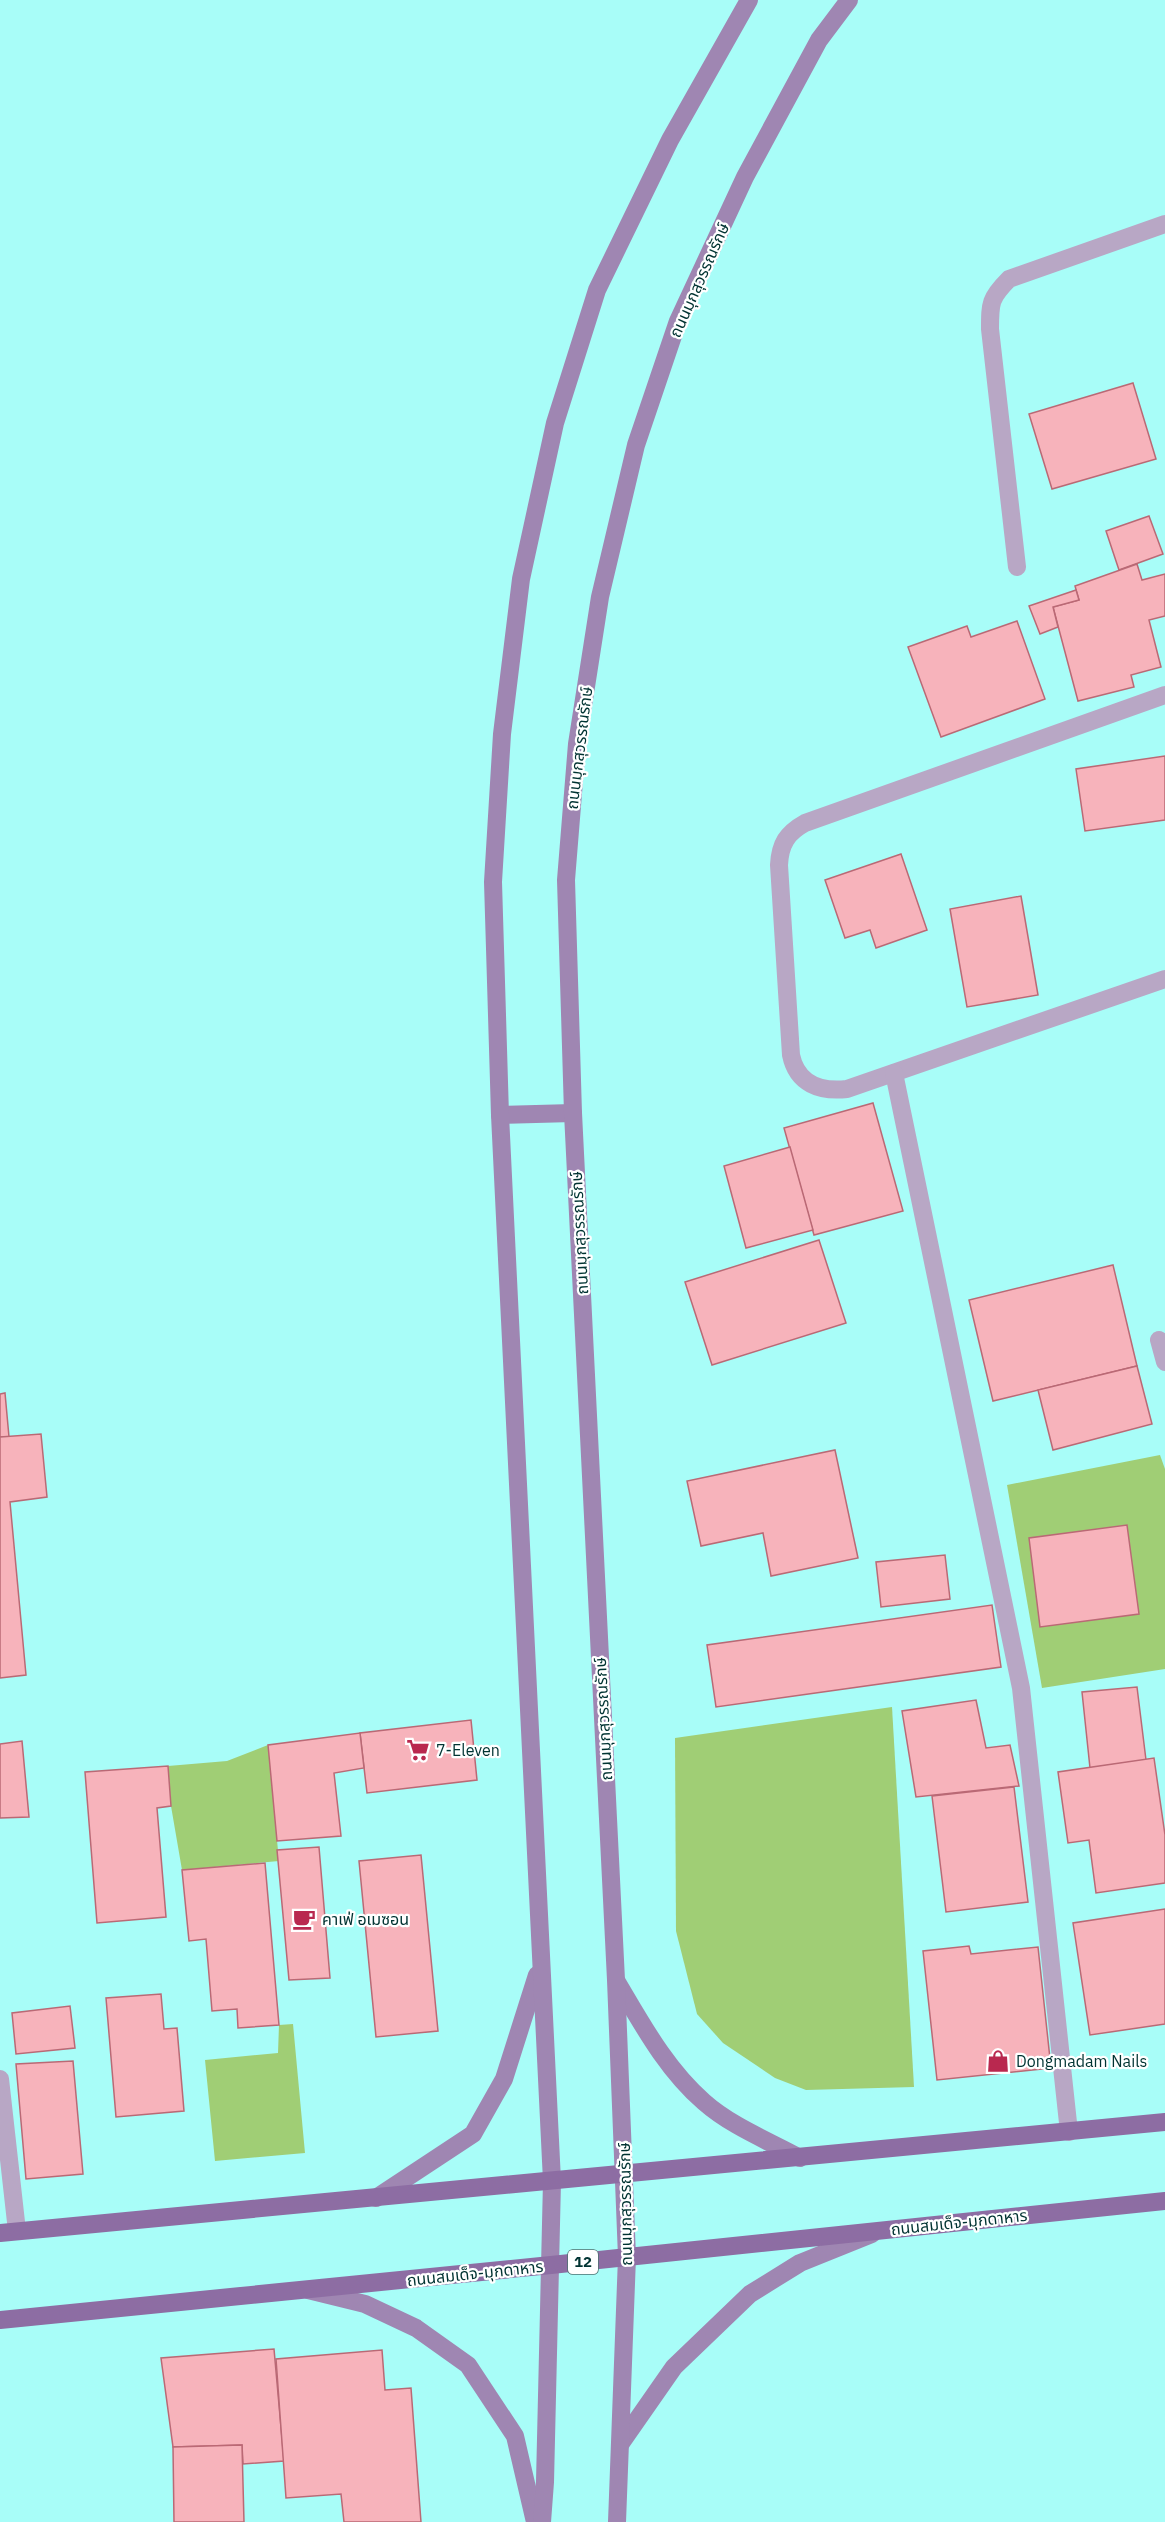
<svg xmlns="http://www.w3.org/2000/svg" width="1165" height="2522" font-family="'IBM Plex Sans','Noto Sans Thai',sans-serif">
<rect width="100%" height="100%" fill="#a8fdf8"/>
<g fill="#a0ce75">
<path d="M 1160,1455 L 1165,1469 L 1165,1669 L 1042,1688 L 1007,1485 Z"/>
<path d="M 892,1707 L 914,2087 L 806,2090 L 775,2078 L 723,2043 L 697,2014 L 676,1931 L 675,1738 Z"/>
<path d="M 268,1745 L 279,1861 L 182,1870 L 171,1806 L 168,1766 L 227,1761 Z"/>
<path d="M 293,2024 L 305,2153 L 215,2161 L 205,2060 L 278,2053 L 279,2025 Z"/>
</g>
<g fill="#f7b3bb" stroke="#ba6975" stroke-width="1.5">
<path d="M 1133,383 L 1156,459 L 1052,489 L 1029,414 Z"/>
<path d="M 1149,516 L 1163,554 L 1119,570 L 1106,531 Z"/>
<path d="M 1137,564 L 1142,580 L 1165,574 L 1165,616 L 1149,620 L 1161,667 L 1131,675 L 1134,687 L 1078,701 L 1053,607 L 1079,600 L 1075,586 Z"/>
<path d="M 1076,590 L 1079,600 L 1053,607 L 1058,627 L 1040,634 L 1029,606 Z"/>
<path d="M 1017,621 L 1045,699 L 941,737 L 908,647 L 967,626 L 971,637 Z"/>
<path d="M 1165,756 L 1165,820 L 1085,831 L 1076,769 Z"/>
<path d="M 901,854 L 927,930 L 876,948 L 870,930 L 845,938 L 825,880 Z"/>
<path d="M 1021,896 L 1038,995 L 967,1007 L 950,909 Z"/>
<path d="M 873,1103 L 903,1211 L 814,1235 L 784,1128 Z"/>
<path d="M 790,1147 L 813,1230 L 746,1248 L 724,1166 Z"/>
<path d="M 819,1240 L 846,1323 L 712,1365 L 685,1282 Z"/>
<path d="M 1113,1265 L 1137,1366 L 993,1401 L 969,1300 Z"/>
<path d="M 1137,1366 L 1152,1424 L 1053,1450 L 1038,1390 Z"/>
<path d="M 5,1393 L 9,1437 L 0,1437 L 0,1394 Z"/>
<path d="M 41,1434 L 47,1497 L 10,1502 L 26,1675 L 0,1678 L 0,1437 Z"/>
<path d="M 835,1450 L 858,1558 L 771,1576 L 763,1533 L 701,1546 L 687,1481 Z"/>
<path d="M 1127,1525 L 1139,1614 L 1040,1627 L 1029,1538 Z"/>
<path d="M 945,1555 L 950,1599 L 881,1607 L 876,1562 Z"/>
<path d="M 992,1605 L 1001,1667 L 716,1707 L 707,1645 Z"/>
<path d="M 1137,1687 L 1146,1760 L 1090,1768 L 1082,1692 Z"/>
<path d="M 976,1700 L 986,1748 L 1010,1745 L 1019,1786 L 916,1797 L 902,1711 Z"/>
<path d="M 471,1720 L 477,1780 L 367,1793 L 360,1733 Z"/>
<path d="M 360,1733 L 364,1768 L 334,1773 L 341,1836 L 277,1841 L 268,1745 Z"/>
<path d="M 22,1741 L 29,1817 L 0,1818 L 0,1744 Z"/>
<path d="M 1154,1758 L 1165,1835 L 1165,1883 L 1096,1893 L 1089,1840 L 1068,1843 L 1058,1772 Z"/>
<path d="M 168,1766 L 171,1806 L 157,1808 L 166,1917 L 97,1923 L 85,1772 Z"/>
<path d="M 1014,1787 L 1028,1902 L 946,1912 L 932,1796 Z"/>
<path d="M 319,1847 L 330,1978 L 289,1980 L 277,1850 Z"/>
<path d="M 421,1855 L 438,2031 L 376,2037 L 359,1861 Z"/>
<path d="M 265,1863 L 279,2025 L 238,2028 L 237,2009 L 212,2011 L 206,1939 L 189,1941 L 182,1870 Z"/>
<path d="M 1165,1909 L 1165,2024 L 1090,2035 L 1073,1923 Z"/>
<path d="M 969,1946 L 971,1954 L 1038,1947 L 1051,2068 L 937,2080 L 923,1951 Z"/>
<path d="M 161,1994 L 164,2029 L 177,2028 L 184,2111 L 116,2117 L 106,1998 Z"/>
<path d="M 70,2006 L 75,2048 L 16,2054 L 12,2013 Z"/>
<path d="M 73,2061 L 83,2174 L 26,2179 L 16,2064 Z"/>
<path d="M 274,2349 L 284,2461 L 243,2464 L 242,2445 L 173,2447 L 161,2358 Z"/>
<path d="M 382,2350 L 385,2390 L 411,2388 L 421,2522 L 344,2522 L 341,2494 L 286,2498 L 276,2359 Z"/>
<path d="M 242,2445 L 244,2522 L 174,2522 L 173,2447 Z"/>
</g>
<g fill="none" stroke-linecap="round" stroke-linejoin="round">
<g stroke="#b8a7c5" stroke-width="18">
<path d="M 1017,567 L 990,329 C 990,303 990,298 1009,279 L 1165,224"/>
<path d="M 1165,695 L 805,823 C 787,833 780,844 779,865 L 791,1055 C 797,1084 820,1092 847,1089 L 1165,979"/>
<path d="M 894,1073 L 1021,1688 L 1069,2132"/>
<path d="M 1159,1340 L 1165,1362"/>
<path d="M 0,2079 L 17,2231"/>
</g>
<g stroke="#9f86b2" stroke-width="18">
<path d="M 500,1115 L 573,1113"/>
<path d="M 617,1982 C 642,2024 666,2069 704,2102 C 731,2126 769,2141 800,2158"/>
<path d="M 376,2198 L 473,2134 L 504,2079 L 537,1975"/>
<path d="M 308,2290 L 365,2304 L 416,2328 L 468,2365 L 515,2436 L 535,2522"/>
<path d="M 621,2443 L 674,2367 L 750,2294 L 800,2263 L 872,2234"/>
<path d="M 542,2522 L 545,2482 L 552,2181 L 500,1115 L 493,882 L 502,734 L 521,579 L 555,423 L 597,290 L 670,140 L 749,0"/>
<path d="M 617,2522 L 627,2257 L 616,1980 L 573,1113 L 566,880 L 577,744 L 600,597 L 636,445 L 678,321 L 745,177 L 819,40 L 849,0"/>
</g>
<g stroke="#8d6da3" stroke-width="18">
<path d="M 0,2233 L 1165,2122"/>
<path d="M 0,2320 L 551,2265 L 1165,2201"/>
</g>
</g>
<defs>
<g id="supermarket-bare" transform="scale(1.8)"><path d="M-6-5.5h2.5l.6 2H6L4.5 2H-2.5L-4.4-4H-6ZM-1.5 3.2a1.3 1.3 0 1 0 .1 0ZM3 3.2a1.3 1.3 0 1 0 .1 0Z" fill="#b9284f" stroke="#fff" stroke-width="2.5" paint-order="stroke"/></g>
<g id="cafe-bare" transform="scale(1.8)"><path d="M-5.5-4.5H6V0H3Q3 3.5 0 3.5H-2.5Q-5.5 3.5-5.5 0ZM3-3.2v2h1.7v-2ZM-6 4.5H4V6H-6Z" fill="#b9284f" stroke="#fff" stroke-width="2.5" paint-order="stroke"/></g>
<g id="shop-bare" transform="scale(1.8)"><path d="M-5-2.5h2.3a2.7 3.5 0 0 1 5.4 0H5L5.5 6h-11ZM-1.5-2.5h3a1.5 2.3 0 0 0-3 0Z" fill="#b9284f" stroke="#fff" stroke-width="2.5" paint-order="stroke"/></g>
</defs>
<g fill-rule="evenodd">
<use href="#supermarket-bare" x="418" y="1750"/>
<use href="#cafe-bare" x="304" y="1919"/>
<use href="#shop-bare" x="998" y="2061"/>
</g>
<g text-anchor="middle" stroke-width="4.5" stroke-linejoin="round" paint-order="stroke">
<rect fill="#fff" stroke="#4c7070" stroke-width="1.5" x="568" y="2250" width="30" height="24" rx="4.5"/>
<g font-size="15" font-weight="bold" fill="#003332">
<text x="583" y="2267">12</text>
</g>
<g font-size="16" fill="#003332" stroke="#fff">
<text transform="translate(699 280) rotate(-66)" y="6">ถนนมุกสุวรรณรักษ์</text>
<text transform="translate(579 748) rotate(-83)" y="6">ถนนมุกสุวรรณรักษ์</text>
<text transform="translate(579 1233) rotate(-93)" y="6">ถนนมุกสุวรรณรักษ์</text>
<text transform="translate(603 1719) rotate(-93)" y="6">ถนนมุกสุวรรณรักษ์</text>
<text transform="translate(625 2204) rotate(-91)" y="6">ถนนมุกสุวรรณรักษ์</text>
<text transform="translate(959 2222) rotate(-6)" y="6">ถนนสมเด็จ-มุกดาหาร</text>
<text transform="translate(475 2273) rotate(-6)" y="6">ถนนสมเด็จ-มุกดาหาร</text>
</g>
<g font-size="16" fill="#003332" stroke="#fff" text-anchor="start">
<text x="436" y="1756">7-Eleven</text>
<text x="322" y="1925">คาเฟ่ อเมซอน</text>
<text x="1016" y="2067">Dongmadam Nails</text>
</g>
</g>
</svg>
